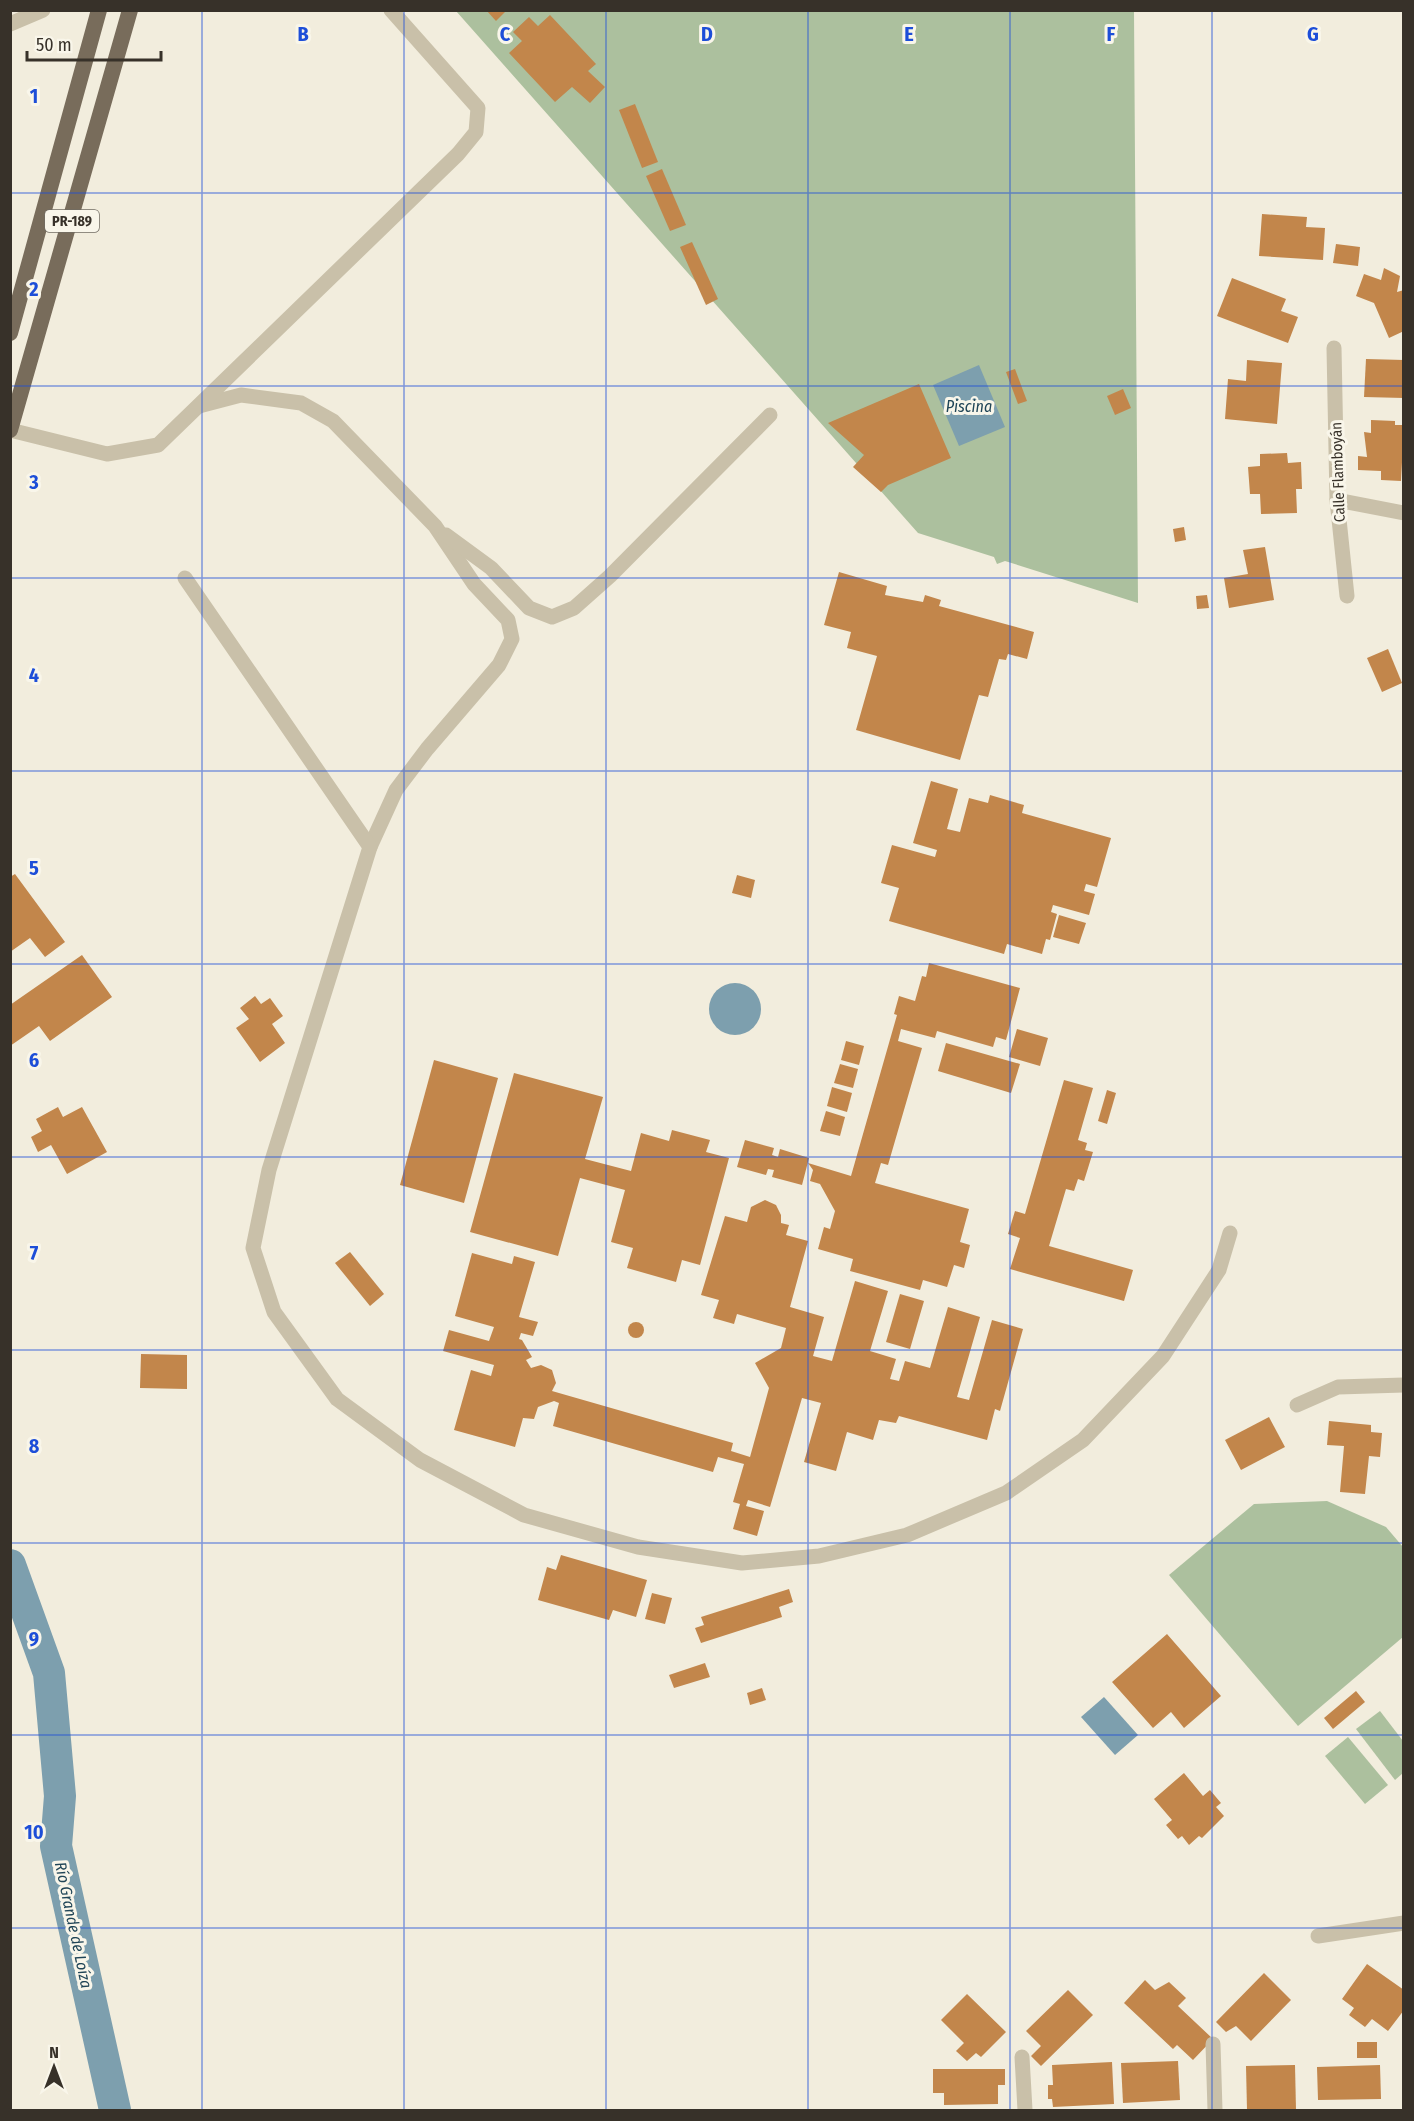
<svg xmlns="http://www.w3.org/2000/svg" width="1414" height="2121" font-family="'Fira Sans Condensed',sans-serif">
<rect width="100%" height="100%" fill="#f2eddd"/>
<g fill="#acc09e">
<path d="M 456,11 L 1134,11 L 1138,603 L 1005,561 L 997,564 L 994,557 L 918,533 Z"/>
<path d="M 1327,1501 L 1386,1527 L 1403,1547 L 1403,1637 L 1298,1726 L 1169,1575 L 1254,1504 Z"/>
<path d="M 1380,1711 L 1403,1741 L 1403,1773 L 1395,1780 L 1356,1729 Z"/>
<path d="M 1348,1737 L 1388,1785 L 1365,1804 L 1325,1756 Z"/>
</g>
<g fill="#7d9fae">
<path d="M 979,365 L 1005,427 L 959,446 L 933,385 Z"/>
<circle cx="735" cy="1009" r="26"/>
<path d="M 1104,1697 L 1138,1735 L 1115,1755 L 1081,1717 Z"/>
</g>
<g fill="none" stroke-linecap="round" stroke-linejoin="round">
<path stroke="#7d9fae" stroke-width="32" d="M 10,1565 L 49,1673 L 60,1796 L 56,1846 L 115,2110"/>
</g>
<g fill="#c2864b">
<path d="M 486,10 L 507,10 L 496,21 Z"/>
<path d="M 550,15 L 596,64 L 588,71 L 605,87 L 590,103 L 572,87 L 555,102 L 509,53 L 522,41 L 513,32 L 529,17 L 538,26 Z"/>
<path d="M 635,104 L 658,162 L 642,168 L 619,110 Z"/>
<path d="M 662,169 L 686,225 L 670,231 L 646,176 Z"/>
<path d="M 1262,214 L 1307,217 L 1306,227 L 1325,228 L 1323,260 L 1259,256 Z"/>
<path d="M 692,242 L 718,299 L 706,305 L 680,247 Z"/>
<path d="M 1336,244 L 1360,247 L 1358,266 L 1333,263 Z"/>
<path d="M 1384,268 L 1400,276 L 1397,292 L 1404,290 L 1404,331 L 1389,338 L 1374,303 L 1356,296 L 1364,274 L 1381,280 Z"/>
<path d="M 1232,278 L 1286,299 L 1281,311 L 1298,317 L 1288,343 L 1217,316 Z"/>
<path d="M 1366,359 L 1404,360 L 1404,398 L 1364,397 Z"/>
<path d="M 1247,360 L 1282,363 L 1277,424 L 1225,419 L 1228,379 L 1246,381 Z"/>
<path d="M 1015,369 L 1027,401 L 1018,404 L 1006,372 Z"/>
<path d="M 919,384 L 951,458 L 888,485 L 881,492 L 853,467 L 864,455 L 828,423 Z"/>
<path d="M 1123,389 L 1131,408 L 1115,415 L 1107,396 Z"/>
<path d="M 1371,420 L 1395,421 L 1395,425 L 1404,425 L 1401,481 L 1381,480 L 1381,471 L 1358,470 L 1358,456 L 1367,457 L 1364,432 L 1371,433 Z"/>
<path d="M 1287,453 L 1288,463 L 1301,462 L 1302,489 L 1296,489 L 1297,513 L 1261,514 L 1260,494 L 1250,494 L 1248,467 L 1260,466 L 1260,454 Z"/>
<path d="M 1184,527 L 1186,540 L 1175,542 L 1173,529 Z"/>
<path d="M 1265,547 L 1274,600 L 1229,608 L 1224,578 L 1248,574 L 1243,550 Z"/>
<path d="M 839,572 L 887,586 L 885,595 L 923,602 L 925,595 L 941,600 L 939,606 L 1034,632 L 1027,659 L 1008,654 L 1006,660 L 999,659 L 988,697 L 979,695 L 960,760 L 856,730 L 877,656 L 847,648 L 851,632 L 824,625 Z"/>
<path d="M 1207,595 L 1209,608 L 1197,609 L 1196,596 Z"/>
<path d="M 1388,649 L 1402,683 L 1382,692 L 1367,658 Z"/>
<path d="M 931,781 L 958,789 L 947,829 L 960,832 L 969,798 L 988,803 L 990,795 L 1024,805 L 1022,813 L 1111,838 L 1097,887 L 1086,884 L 1084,891 L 1095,894 L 1089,915 L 1053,905 L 1051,912 L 1057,914 L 1050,940 L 1046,939 L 1042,954 L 1007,944 L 1004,954 L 889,921 L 899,888 L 881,883 L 892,845 L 935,857 L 937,850 L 913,843 Z"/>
<path d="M 15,874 L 65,942 L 45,957 L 30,938 L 10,952 L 10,877 Z"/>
<path d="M 737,875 L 755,880 L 751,898 L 732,893 Z"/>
<path d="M 1059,915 L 1086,923 L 1079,944 L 1053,937 Z"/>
<path d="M 82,955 L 112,997 L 50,1041 L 39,1026 L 10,1046 L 10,1005 Z"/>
<path d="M 929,963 L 1020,988 L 1006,1040 L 996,1037 L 993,1047 L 937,1031 L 935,1038 L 901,1029 L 898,1041 L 922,1048 L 888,1165 L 881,1163 L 875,1183 L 969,1209 L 960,1242 L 970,1245 L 964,1268 L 954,1265 L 947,1287 L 923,1280 L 920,1290 L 850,1271 L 853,1259 L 818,1249 L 824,1227 L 830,1229 L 835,1211 L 820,1184 L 810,1181 L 813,1170 L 808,1163 L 851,1176 L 897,1015 L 894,1014 L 899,996 L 915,1001 L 922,976 L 926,977 Z"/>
<path d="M 255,996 L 261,1004 L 270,998 L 283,1016 L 272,1024 L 285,1043 L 260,1062 L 236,1028 L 249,1019 L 240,1008 Z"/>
<path d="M 1017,1029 L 1048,1038 L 1040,1066 L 1009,1057 Z"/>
<path d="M 846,1041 L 864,1046 L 859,1065 L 841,1060 Z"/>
<path d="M 946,1043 L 1020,1064 L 1011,1093 L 938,1071 Z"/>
<path d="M 434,1060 L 498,1078 L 464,1203 L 400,1185 Z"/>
<path d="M 840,1064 L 858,1069 L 853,1088 L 834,1083 Z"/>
<path d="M 514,1073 L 603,1097 L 585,1159 L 631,1171 L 641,1133 L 669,1141 L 672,1130 L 710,1140 L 706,1152 L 729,1158 L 700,1265 L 682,1260 L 676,1282 L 627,1268 L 633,1248 L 611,1242 L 625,1190 L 580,1178 L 558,1256 L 470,1232 Z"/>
<path d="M 1064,1080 L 1093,1088 L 1078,1140 L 1087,1143 L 1085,1150 L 1093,1152 L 1084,1181 L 1078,1179 L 1074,1191 L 1066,1189 L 1049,1246 L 1133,1270 L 1124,1301 L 1010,1269 L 1020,1238 L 1008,1234 L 1015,1211 L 1025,1214 Z"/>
<path d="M 832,1087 L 852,1093 L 847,1112 L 827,1106 Z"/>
<path d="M 1107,1090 L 1116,1093 L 1107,1124 L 1098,1121 Z"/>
<path d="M 58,1107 L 63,1117 L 82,1107 L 107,1152 L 67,1174 L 51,1145 L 38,1152 L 31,1137 L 42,1131 L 36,1119 Z"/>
<path d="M 826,1111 L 845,1117 L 840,1136 L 820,1131 Z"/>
<path d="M 745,1140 L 774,1148 L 772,1155 L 778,1157 L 780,1149 L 809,1158 L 802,1185 L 772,1177 L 774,1170 L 768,1169 L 766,1175 L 737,1167 Z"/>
<path d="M 765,1200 L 776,1205 L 781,1215 L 781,1223 L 789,1225 L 786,1235 L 808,1241 L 790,1307 L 824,1317 L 813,1356 L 832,1361 L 855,1281 L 888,1291 L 870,1351 L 896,1359 L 890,1379 L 899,1381 L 905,1361 L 930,1368 L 948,1307 L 980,1317 L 957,1397 L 969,1400 L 992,1320 L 1023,1329 L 1000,1411 L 995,1409 L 987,1440 L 899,1416 L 896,1423 L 879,1420 L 873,1440 L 847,1432 L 836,1471 L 804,1462 L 821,1403 L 802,1398 L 770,1507 L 748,1500 L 746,1506 L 764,1511 L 757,1536 L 733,1529 L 740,1504 L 733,1502 L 744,1464 L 718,1457 L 713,1472 L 553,1426 L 559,1403 L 554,1401 L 538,1407 L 534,1419 L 523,1418 L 515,1447 L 454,1430 L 471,1370 L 491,1376 L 494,1365 L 443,1351 L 449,1330 L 489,1341 L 494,1327 L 455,1316 L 472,1253 L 512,1264 L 514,1256 L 535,1262 L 519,1317 L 538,1322 L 533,1336 L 521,1333 L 519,1339 L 522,1340 L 532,1357 L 526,1360 L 531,1368 L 541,1365 L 552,1370 L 556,1383 L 552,1391 L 733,1443 L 731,1451 L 750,1457 L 769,1388 L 755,1363 L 781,1348 L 786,1328 L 737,1314 L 734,1324 L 713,1318 L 719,1300 L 701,1295 L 725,1216 L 747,1222 L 751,1207 Z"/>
<path d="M 350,1252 L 384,1294 L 370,1306 L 335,1263 Z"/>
<path d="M 900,1294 L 924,1301 L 910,1349 L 886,1342 Z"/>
<circle cx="636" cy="1330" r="8"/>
<path d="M 141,1354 L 187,1355 L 187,1389 L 140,1388 Z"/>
<path d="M 1269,1417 L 1285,1447 L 1241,1470 L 1225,1440 Z"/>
<path d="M 1329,1421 L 1371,1425 L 1371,1432 L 1382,1433 L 1380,1457 L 1369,1456 L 1365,1494 L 1340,1492 L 1344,1446 L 1327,1445 Z"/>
<path d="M 561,1555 L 647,1580 L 636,1617 L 613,1610 L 609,1620 L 538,1600 L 547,1567 L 556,1570 Z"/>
<path d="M 789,1589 L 793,1602 L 779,1607 L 782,1617 L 701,1643 L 695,1628 L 704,1625 L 701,1617 Z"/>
<path d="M 652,1593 L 672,1598 L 665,1624 L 645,1619 Z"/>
<path d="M 1167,1634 L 1221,1696 L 1184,1728 L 1171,1712 L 1153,1728 L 1112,1682 Z"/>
<path d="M 705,1663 L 710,1677 L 674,1688 L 669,1675 Z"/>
<path d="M 762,1688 L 766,1700 L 750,1705 L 747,1693 Z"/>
<path d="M 1356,1691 L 1365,1702 L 1333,1729 L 1324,1718 Z"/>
<path d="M 1184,1773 L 1203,1796 L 1210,1790 L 1221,1803 L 1216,1807 L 1224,1816 L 1202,1838 L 1199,1836 L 1189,1845 L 1182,1836 L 1178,1839 L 1166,1825 L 1172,1820 L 1154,1799 Z"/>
<path d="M 1367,1964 L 1404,1990 L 1404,2010 L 1388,2031 L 1372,2019 L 1365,2027 L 1349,2015 L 1354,2008 L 1342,1999 Z"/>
<path d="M 1264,1973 L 1291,2000 L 1251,2041 L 1236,2026 L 1226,2032 L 1216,2022 Z"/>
<path d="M 1145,1980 L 1155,1990 L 1169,1982 L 1186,1998 L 1178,2006 L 1213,2039 L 1193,2060 L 1177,2045 L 1173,2049 L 1124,2003 Z"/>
<path d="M 1068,1990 L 1093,2015 L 1041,2066 L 1031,2056 L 1041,2046 L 1026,2031 Z"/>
<path d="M 967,1994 L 1006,2032 L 981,2057 L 976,2053 L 967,2061 L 956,2051 L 964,2043 L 941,2020 Z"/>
<rect x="1357" y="2042" width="20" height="16"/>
<path d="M 1178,2061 L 1180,2100 L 1123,2103 L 1121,2063 Z"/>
<path d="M 1112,2062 L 1114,2104 L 1053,2107 L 1052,2099 L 1048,2099 L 1048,2085 L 1053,2085 L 1052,2065 Z"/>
<path d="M 1295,2065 L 1296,2110 L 1247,2110 L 1246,2066 Z"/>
<path d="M 1380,2065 L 1381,2099 L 1318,2100 L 1317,2067 Z"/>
<path d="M 933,2069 L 1005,2069 L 1005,2085 L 998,2085 L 998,2104 L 944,2105 L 944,2093 L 933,2093 Z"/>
</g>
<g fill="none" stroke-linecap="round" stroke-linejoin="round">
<g stroke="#c9c0a9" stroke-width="15">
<path d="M 10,24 L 43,10"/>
<path d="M 1334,348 L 1337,500 L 1347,596"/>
<path d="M 199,406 L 241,395 L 301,403 L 333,421 L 435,526 L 474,584 L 508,620 L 512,639 L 499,665 L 427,749 L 396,790 L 370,847"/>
<path d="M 10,430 L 107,454 L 158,445 L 458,154 L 476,132 L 478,108 L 391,10"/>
<path d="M 1337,500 L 1404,513"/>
<path d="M 446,535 L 491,568 L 529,608 L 552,617 L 574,608 L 610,576 L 770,415"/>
<path d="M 185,578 L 370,847 L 269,1170 L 253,1248 L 274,1312 L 337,1399 L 420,1460 L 524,1515 L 638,1547 L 742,1563 L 819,1556 L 907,1535 L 1006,1493 L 1083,1440 L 1163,1356 L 1219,1270 L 1230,1233"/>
<path d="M 1297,1405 L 1338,1387 L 1404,1385"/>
<path d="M 1318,1936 L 1404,1923"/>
<path d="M 1213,2044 L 1215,2110"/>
<path d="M 1022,2057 L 1025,2110"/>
</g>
<g stroke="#786c5b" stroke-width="16">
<path d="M 10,333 L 99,10"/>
<path d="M 10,430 L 130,10"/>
</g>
</g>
<path fill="none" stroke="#1d4ed8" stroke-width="1.5" stroke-opacity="0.55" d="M 202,10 L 202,2110M 404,10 L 404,2110M 606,10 L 606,2110M 808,10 L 808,2110M 1010,10 L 1010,2110M 1212,10 L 1212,2110M 10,193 L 1404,193M 10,386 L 1404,386M 10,578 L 1404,578M 10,771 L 1404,771M 10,964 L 1404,964M 10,1157 L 1404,1157M 10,1350 L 1404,1350M 10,1543 L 1404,1543M 10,1735 L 1404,1735M 10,1928 L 1404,1928"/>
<g text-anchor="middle" stroke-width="6" stroke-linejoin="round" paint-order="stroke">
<rect fill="#f9f6ea" stroke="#716c63" stroke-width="1.5" x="45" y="210" width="54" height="22" rx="4.5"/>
<g font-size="14" font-weight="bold" fill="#373129">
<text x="72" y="226">PR-189</text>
</g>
<g font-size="15" fill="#373129" stroke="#f9f6ea">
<text transform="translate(1338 472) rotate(-92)" y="5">Calle Flamboyán</text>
</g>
<g font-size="16" font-style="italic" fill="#204557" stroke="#f9f6ea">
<text x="969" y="412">Piscina</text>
<text transform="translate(74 1925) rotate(78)" y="6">Río Grande de Loíza</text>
</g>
</g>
<g font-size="20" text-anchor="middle" font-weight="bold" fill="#1d4ed8" stroke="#f9f6ea" stroke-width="6" stroke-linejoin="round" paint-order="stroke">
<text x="303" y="41">B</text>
<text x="505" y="41">C</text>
<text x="707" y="41">D</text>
<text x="909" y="41">E</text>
<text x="1111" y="41">F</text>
<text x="1313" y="41">G</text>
<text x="34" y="103">1</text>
<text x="34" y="296">2</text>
<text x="34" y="489">3</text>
<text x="34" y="682">4</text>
<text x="34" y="875">5</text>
<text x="34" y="1067">6</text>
<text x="34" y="1260">7</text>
<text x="34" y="1453">8</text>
<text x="34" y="1646">9</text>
<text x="34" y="1839">10</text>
</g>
<rect width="1414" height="2121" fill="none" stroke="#373129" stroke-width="24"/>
<g transform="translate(54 2067)" stroke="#f9f6ea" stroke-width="4.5" paint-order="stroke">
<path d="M0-4.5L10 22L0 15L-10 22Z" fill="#373129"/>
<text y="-9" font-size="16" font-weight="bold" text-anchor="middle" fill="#373129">N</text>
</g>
<path d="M27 51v9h134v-9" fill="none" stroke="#373129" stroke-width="3"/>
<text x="36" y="51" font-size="18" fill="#373129" stroke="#f9f6ea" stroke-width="4.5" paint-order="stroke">50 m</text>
</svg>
